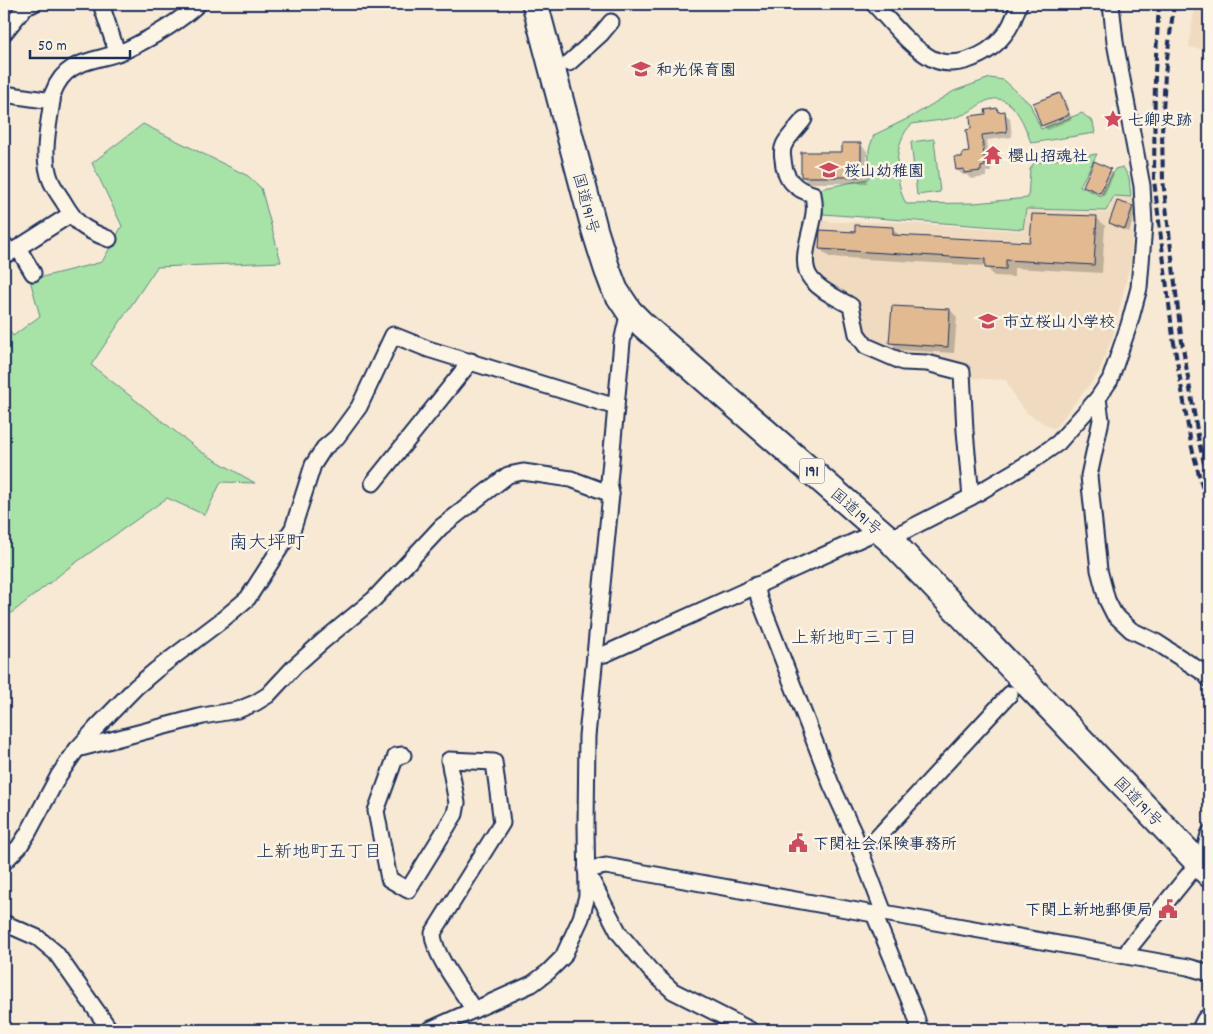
<svg xmlns="http://www.w3.org/2000/svg" width="1213" height="1034" font-family="Dekko,'Klee One',sans-serif">
<rect width="100%" height="100%" fill="#f7e9d4"/>
<filter id="ink" filterUnits="userSpaceOnUse"><feTurbulence type="fractalNoise" baseFrequency=".02" numOctaves="2"/><feDisplacementMap in="SourceGraphic" scale="10" xChannelSelector="R" yChannelSelector="G"/><feConvolveMatrix kernelMatrix="1 2 1 2 8 2 1 2 1" color-interpolation-filters="sRGB"/></filter>
<g filter="url(#ink)">
<g fill="#f0dbc0">
<path d="M 1195,4 L 1209,4 L 1209,50 L 1189,47 Z"/>
<path d="M 1134,197 L 1131,260 L 1113,336 L 1098,374 L 1054,429 L 1028,414 L 1016,400 L 1006,380 L 969,378 L 966,366 L 906,358 L 864,337 L 833,291 L 812,269 L 813,249 L 821,220 L 834,222 L 893,222 L 1023,231 L 1027,210 L 1107,213 L 1115,198 Z"/>
</g>
<g fill="#a7e2a7" stroke="#618882">
<path d="M 990,78 L 1004,80 L 1030,104 L 1041,129 L 1082,113 L 1093,122 L 1095,133 L 1031,143 C 1025,126 1013,92 989,100 C 979,103 972,112 962,115 C 947,121 928,121 912,124 C 892,141 895,183 906,204 L 974,203 L 1028,198 L 1030,169 L 1034,163 L 1097,154 L 1080,186 L 1101,196 L 1115,169 L 1123,167 L 1129,178 L 1131,197 L 1114,196 L 1106,211 L 1026,209 L 1023,229 L 823,214 L 819,189 L 868,179 L 869,149 L 874,135 L 911,117 L 954,91 Z"/>
<path d="M 143,124 L 248,176 L 261,188 L 281,262 L 157,267 L 91,365 L 200,451 L 255,483 L 221,482 L 205,515 L 167,498 L 67,569 L 4,619 L 4,323 L 13,336 L 40,316 L 30,280 L 102,262 L 122,226 L 92,163 Z"/>
<path d="M 934,139 L 940,192 L 917,195 L 911,142 Z"/>
</g>
<g fill="#0003">
<path d="M 1060,94 L 1064,98 L 1072,119 L 1047,130 L 1043,125 Z"/>
<path d="M 997,109 L 1000,113 L 1004,113 L 1010,118 L 1012,137 L 987,140 L 991,172 L 986,172 L 986,177 L 971,179 L 967,175 L 963,175 L 957,170 L 963,158 L 970,153 L 973,130 L 987,115 Z"/>
<path d="M 860,144 L 867,151 L 867,183 L 809,183 L 802,177 Z"/>
<path d="M 1110,170 L 1114,174 L 1104,196 L 1089,190 L 1085,186 Z"/>
<path d="M 1132,207 L 1136,211 L 1129,232 L 1115,227 L 1111,223 Z"/>
<path d="M 1096,217 L 1105,226 L 1102,273 L 1014,268 L 1014,277 L 994,276 L 986,266 L 829,257 L 820,249 L 856,234 L 893,229 L 900,236 L 1031,244 Z"/>
<path d="M 950,310 L 957,317 L 954,353 L 898,350 L 891,343 Z"/>
</g>
<g fill="#e1ba92" stroke="#1b2f5e">
<path d="M 1060,93 L 1069,115 L 1041,126 L 1033,103 Z"/>
<path d="M 997,108 L 998,112 L 1005,111 L 1007,132 L 982,135 L 985,166 L 981,167 L 981,171 L 964,173 L 964,169 L 956,170 L 954,157 L 962,157 L 962,153 L 969,152 L 966,130 L 971,129 L 970,116 L 986,114 L 985,110 Z"/>
<path d="M 842,143 L 861,143 L 861,177 L 801,177 L 801,152 L 842,152 Z"/>
<path d="M 1094,161 L 1111,169 L 1100,193 L 1083,186 Z"/>
<path d="M 1117,201 L 1133,206 L 1125,229 L 1109,223 Z"/>
<path d="M 1032,214 L 1097,216 L 1094,265 L 1006,260 L 1006,269 L 985,268 L 985,259 L 819,249 L 820,230 L 855,232 L 855,225 L 893,227 L 893,235 L 1030,242 Z"/>
<path d="M 892,306 L 950,309 L 948,347 L 889,343 Z"/>
</g>
<g fill="none" stroke-linecap="round" stroke-linejoin="round">
<g stroke="#1b2f5e" stroke-width="19">
<g id="minor">
<path d="M 101,4 L 117,52"/>
<path d="M 874,4 C 890,21 906,42 926,55 C 951,73 987,57 1004,35 C 1012,26 1015,15 1019,4"/>
<path d="M 4,33 L 25,7 L 33,4"/>
<path d="M 569,63 L 601,34 L 611,22"/>
<path d="M 4,94 L 52,101"/>
<path d="M 804,119 C 798,127 790,135 785,143 C 782,148 782,154 783,159 C 784,178 795,190 813,194 C 814,200 815,207 814,213 C 812,233 797,263 812,280 C 822,292 838,298 851,306 L 857,334 L 866,346 L 903,362 L 927,363 L 962,372 L 965,431 L 971,497"/>
<path d="M 109,239 C 83,229 77,225 63,201 C 59,195 54,188 51,181 C 40,155 50,121 53,93 C 66,57 96,63 126,50 C 151,38 178,23 198,4"/>
<path d="M 4,244 L 10,253 L 71,214"/>
<path d="M 18,248 L 33,273"/>
<path d="M 1098,398 L 1101,420 L 1089,476 L 1099,570 L 1107,600 L 1114,614 L 1131,630 L 1156,642 L 1204,673 L 1209,679"/>
<path d="M 373,483 L 471,361"/>
<path d="M 889,539 L 971,497 L 1032,461 L 1058,443 L 1098,398 L 1110,380 L 1129,325 L 1139,288 L 1144,225 L 1142,186 L 1115,42 L 1111,4"/>
<path d="M 756,585 L 759,598 L 831,784 L 854,834 L 884,913"/>
<path d="M 595,656 L 605,654 L 880,530"/>
<path d="M 77,749 L 203,716 L 238,710 L 255,703 L 268,695 L 295,666 L 323,641 L 374,599 L 441,527 L 508,475 L 523,472 L 571,479 L 611,494"/>
<path d="M 403,755 L 396,756 L 376,811 L 389,879 L 408,890 L 455,814 L 457,803 L 449,760 L 494,762 L 502,823 L 433,933 C 433,954 462,991 474,1010"/>
<path d="M 859,847 L 875,840 L 1010,694"/>
<path d="M 4,862 L 19,847 L 28,833 L 59,775 L 77,749 L 96,728 L 136,687 L 156,670 L 222,620 L 248,598 L 293,528 L 313,465 L 324,448 L 337,437 L 359,407 L 393,335 L 428,349 L 616,407"/>
<path d="M 874,914 L 915,1014 L 920,1030"/>
<path d="M 4,923 L 38,938 L 56,953 L 110,1030"/>
<path d="M 1126,955 L 1130,947 L 1198,863 L 1206,846 L 1209,834"/>
<path d="M 429,1030 L 532,984 L 548,972 L 563,957 L 581,918 L 587,896 L 586,826 L 587,736 L 611,494 L 609,482 L 622,342 L 629,311"/>
<path d="M 750,1030 L 673,991 L 650,970 L 619,933 L 586,870 L 606,866 L 874,914 L 884,913 L 1188,967 L 1209,973"/>
</g>
</g>
<g stroke="#1b2f5e" stroke-width="29">
<g id="trunk">
<path d="M 535,4 L 595,231 L 607,269 L 615,290 L 629,311 L 643,325 L 889,539 L 1209,874"/>
<path d="M 1205,1030 L 1209,1022"/>
</g>
</g>
<use href="#minor" stroke="#fcf5e5" stroke-width="15"/>
<use href="#trunk" stroke="#fcf5e5" stroke-width="25"/>
<g stroke="#1b2f5e" stroke-width="4" stroke-dasharray="8 4" stroke-linecap="butt">
<path d="M 1159,4 L 1155,73 L 1154,180 L 1173,337 L 1191,444 L 1209,513"/>
<path d="M 1174,4 L 1165,74 L 1162,132 L 1163,180 L 1181,336 L 1199,442 L 1209,484"/>
</g>
</g>
</g>
<defs>
<g id="school-bare" transform="scale(1.5)"><path d="M0-5L7-2L0 1L-7-2ZM-4 1L0 2.5L4 1V4Q0 6-4 4Z" fill="#d1495b" stroke="#fcf5e5" stroke-width="2.5" paint-order="stroke"/></g>
<g id="sight-bare" transform="scale(1.5)"><path d="M0-6L1.8-2.2L6-1.7L2.9 1.2L3.7 5.4L0 3.3L-3.7 5.4L-2.9 1.2L-6-1.7L-1.8-2.2Z" fill="#d1495b" stroke="#fcf5e5" stroke-width="2.5" paint-order="stroke"/></g>
<g id="temple-bare" transform="scale(1.5)"><path d="M0-6L5-2H3V0L6.5 2.5H4V6H1.5V3h-3V6H-4V2.5H-6.5L-3 0V-2H-5Z" fill="#d1495b" stroke="#fcf5e5" stroke-width="2.5" paint-order="stroke"/></g>
<g id="civic-bare" transform="scale(1.5)"><path d="M-.6-6.5H3V-4.5H.6V-3L4-1V1h2V6H-6V1h2V-1L-.6-3ZM-1.2 2.5V6h2.4V2.5Z" fill="#d1495b" stroke="#fcf5e5" stroke-width="2.5" paint-order="stroke"/></g>
</defs>
<g fill-rule="evenodd">
<use href="#school-bare" x="641" y="69"/>
<use href="#sight-bare" x="1113" y="119"/>
<use href="#temple-bare" x="993" y="155"/>
<use href="#school-bare" x="829" y="170"/>
<use href="#school-bare" x="988" y="321"/>
<use href="#civic-bare" x="798" y="843"/>
<use href="#civic-bare" x="1168" y="909"/>
</g>
<g text-anchor="middle" stroke-width="5" stroke-linejoin="round" paint-order="stroke">
<rect fill="#fcf5e5" stroke="#5e6a86" stroke-width="1" x="799.5" y="458.5" width="25" height="25" rx="4"/>
<g font-size="15" font-weight="bold" fill="#1b2f5e">
<text x="812" y="476">191</text>
</g>
<g font-size="16" font-weight="bold" fill="#1b2f5e" stroke="#fcf5e5" text-anchor="start">
<text x="656" y="75">和光保育園</text>
<text x="1128" y="125">七卿史跡</text>
<text x="1008" y="161">櫻山招魂社</text>
<text x="844" y="176">桜山幼稚園</text>
<text x="1003" y="327">市立桜山小学校</text>
<text x="813" y="849">下関社会保険事務所</text>
<text x="1153" y="915" text-anchor="end">下関上新地郵便局</text>
</g>
<g font-size="16" fill="#1b2f5e" stroke="#fcf5e5">
<text transform="translate(587 203) rotate(75)" y="6">国道191号</text>
<text transform="translate(857 511) rotate(41)" y="6">国道191号</text>
<text transform="translate(1139 801) rotate(46)" y="6">国道191号</text>
</g>
<g font-size="18" fill="#1b2f5e" stroke="#fcf5e5">
<text x="854" y="643">上新地町三丁目</text>
<text x="319" y="857">上新地町五丁目</text>
</g>
<g font-size="19" fill="#1b2f5e" stroke="#fcf5e5">
<text x="267" y="548">南大坪町</text>
</g>
</g>
<rect width="1213" height="1034" fill="none" stroke="#fcf5e5" stroke-width="20"/>
<rect x="10" y="10" width="1193" height="1014" fill="none" stroke="#1b2f5e" stroke-width="2" filter="url(#ink)"/>
<path d="M30 50v8h100v-8" fill="none" stroke="#1b2f5e" stroke-width="2.5"/>
<text x="38" y="50" font-size="15" fill="#1b2f5e" stroke="#fcf5e5" stroke-width="4" paint-order="stroke">50 m</text>
</svg>
